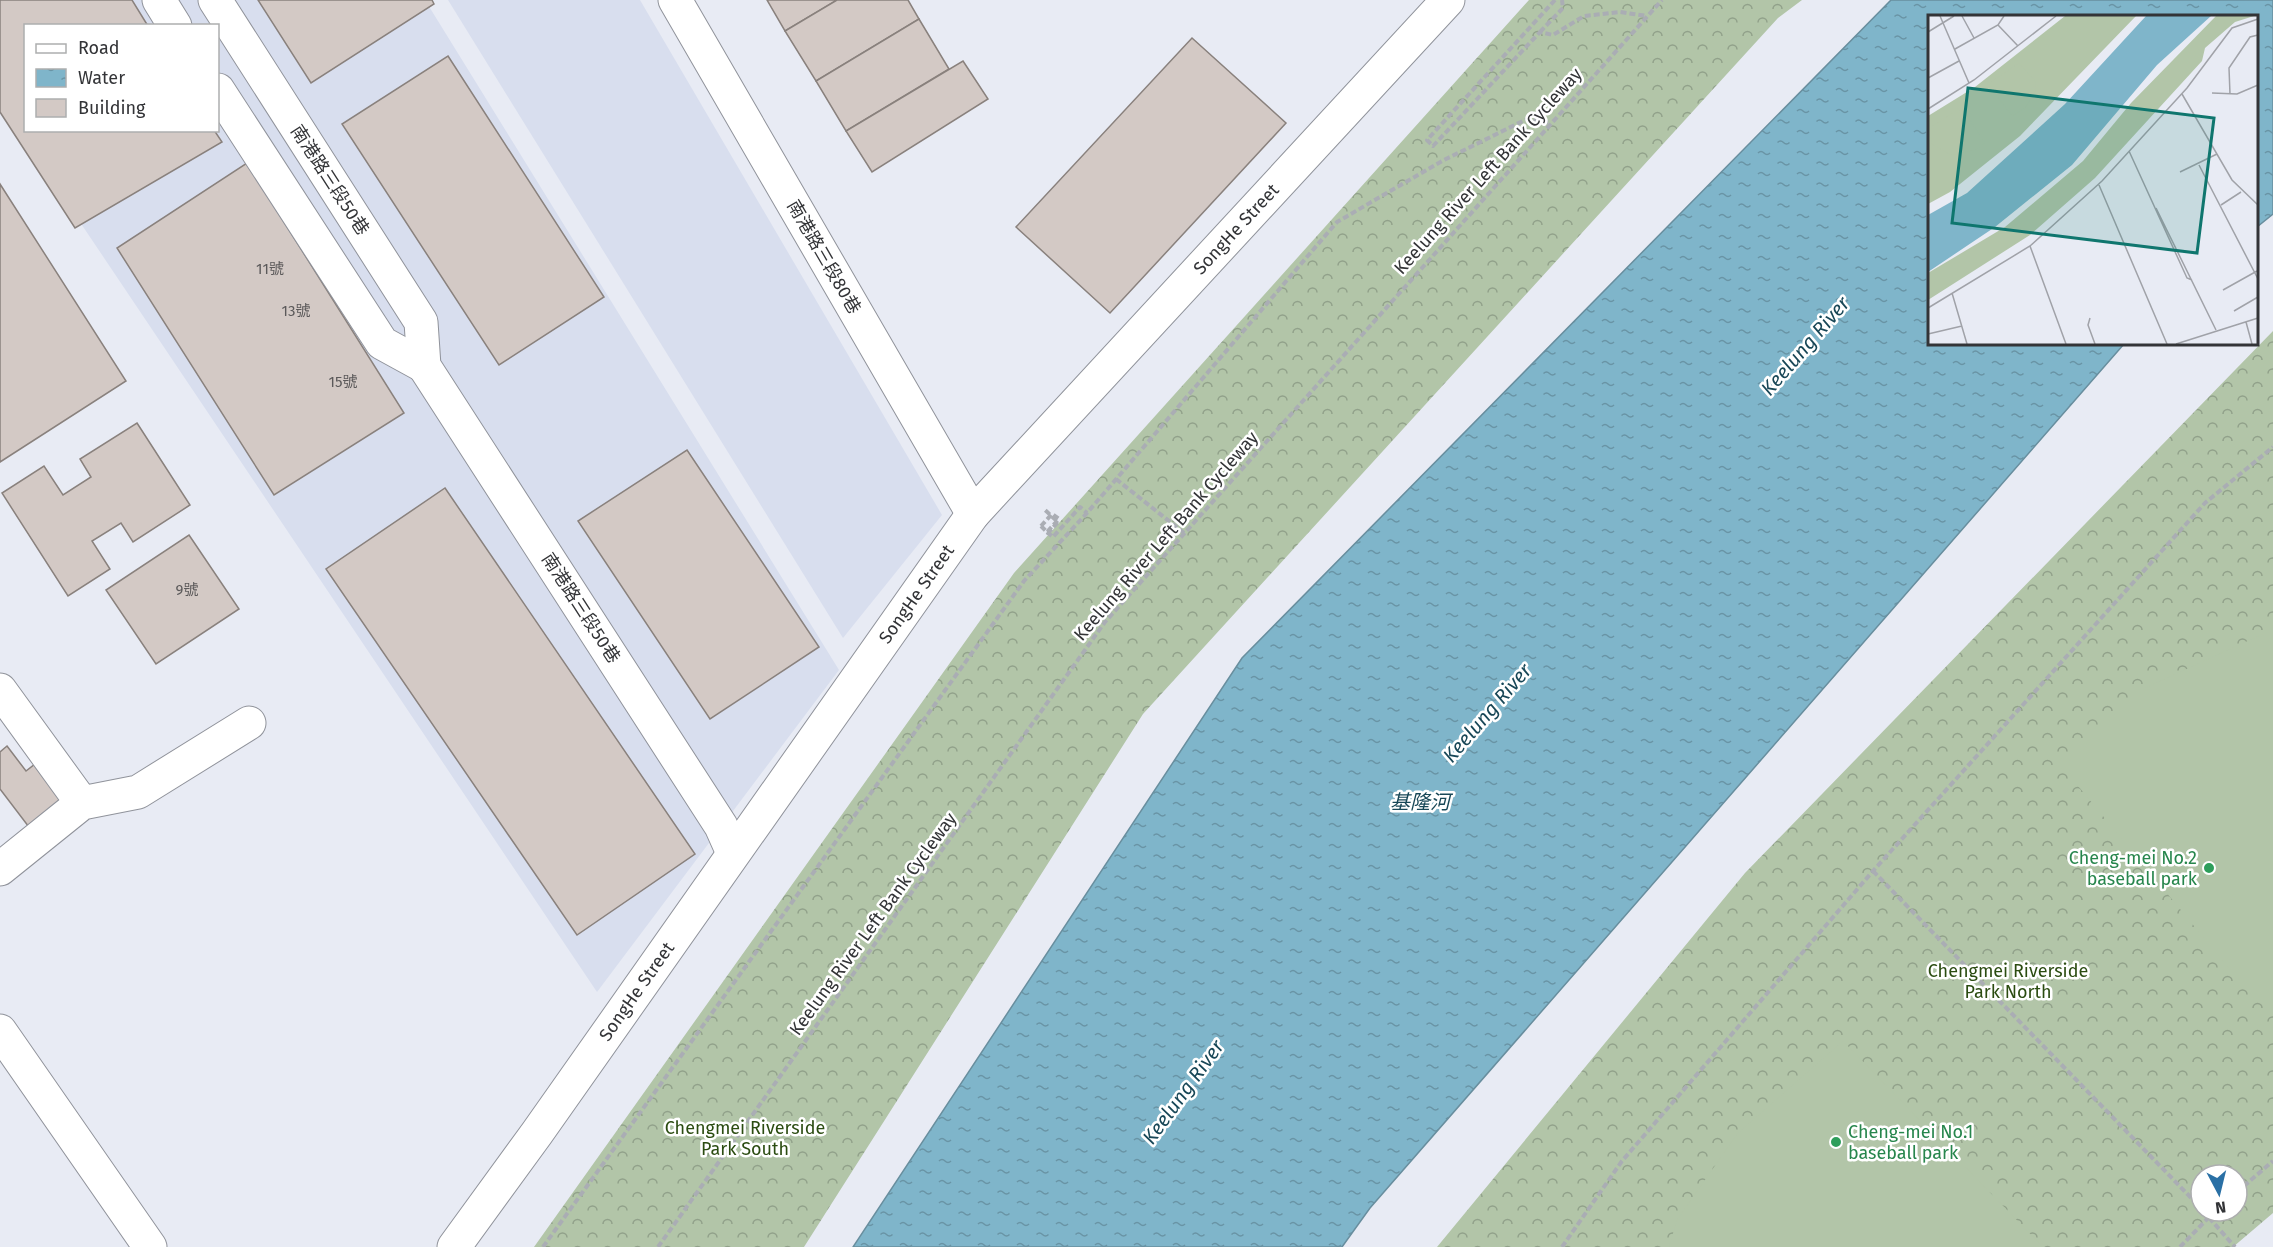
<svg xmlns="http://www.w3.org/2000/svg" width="2273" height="1247" font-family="'Fira Sans','Noto Sans TC',sans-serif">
<defs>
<pattern id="forest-crowns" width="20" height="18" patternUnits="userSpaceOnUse" patternTransform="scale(1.5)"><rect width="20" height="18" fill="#b2c5a8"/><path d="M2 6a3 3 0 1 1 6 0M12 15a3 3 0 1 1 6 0" fill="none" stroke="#91a18a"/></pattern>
<pattern id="water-ripples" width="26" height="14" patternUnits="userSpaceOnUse" patternTransform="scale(1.5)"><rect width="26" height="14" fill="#7fb5ca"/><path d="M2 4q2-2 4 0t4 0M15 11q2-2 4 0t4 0" fill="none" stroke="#6994a5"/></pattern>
</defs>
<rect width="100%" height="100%" fill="#e8ebf4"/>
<g fill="#d8deee" fill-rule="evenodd">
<path d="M 0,0 L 425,0 L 839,670 L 597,992 L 0,103 ZM 26,26 L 218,26 L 218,130 L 26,130 Z"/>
<path d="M 448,0 L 640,0 L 942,515 L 843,638 Z"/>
</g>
<g fill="url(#forest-crowns)" fill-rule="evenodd">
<path d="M 1529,0 L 1802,0 L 1778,18 L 1143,714 L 804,1247 L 534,1247 L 1014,573 Z"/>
<path d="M 2273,331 L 2273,1213 L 2233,1247 L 1437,1247 L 1745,873 ZM 2201,1175 L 2237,1175 L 2237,1211 L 2201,1211 Z"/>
</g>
<g fill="#b2c5a8">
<path d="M 2273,632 L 2273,1016 L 2228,967 L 2064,769 L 2145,688 L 2263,634 Z"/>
<path d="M 1843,1041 L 2043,1247 L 1669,1247 L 1677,1220 L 1737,1134 Z"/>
</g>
<path fill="url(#water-ripples)" stroke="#688e9e" stroke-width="1.5" d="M 1891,0 L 2273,0 L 2273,214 L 2257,227 L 2256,16 L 1930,16 L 1930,344 L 2124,344 L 1370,1208 L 1342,1247 L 853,1247 L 1242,658 Z"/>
<g fill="#d3c9c5" stroke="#89817d" stroke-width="1.5">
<path d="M 0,0 L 132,0 L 148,26 L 26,26 L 26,130 L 214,130 L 222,142 L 75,228 L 0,112 Z"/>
<path d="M 258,0 L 432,0 L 434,4 L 311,83 Z"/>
<path d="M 767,0 L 837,0 L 785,31 Z"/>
<path d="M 837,0 L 908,0 L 919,19 L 816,81 L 785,31 Z"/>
<path d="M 919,19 L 949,69 L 846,131 L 816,81 Z"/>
<path d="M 1192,38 L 1286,123 L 1110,313 L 1016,227 Z"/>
<path d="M 448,56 L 604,297 L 499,365 L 342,124 Z"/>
<path d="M 963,61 L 988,99 L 872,172 L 846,131 Z"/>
<path d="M 247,163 L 404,413 L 274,495 L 117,248 Z"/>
<path d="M 0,184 L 126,381 L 0,462 Z"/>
<path d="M 137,423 L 190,505 L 133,542 L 121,523 L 92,541 L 110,569 L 68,596 L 2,493 L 44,466 L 63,495 L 91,477 L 80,459 Z"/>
<path d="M 687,450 L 819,647 L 710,719 L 578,521 Z"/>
<path d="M 445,488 L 695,854 L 577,935 L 326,569 Z"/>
<path d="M 189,535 L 239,609 L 156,664 L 106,590 Z"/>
<path d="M 7,746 L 26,771 L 44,757 L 78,802 L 35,835 L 0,789 L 0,752 Z"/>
</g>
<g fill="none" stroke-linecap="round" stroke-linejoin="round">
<g stroke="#90939b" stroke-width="35">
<g id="minor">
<path d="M 159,0 L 175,26"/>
<path d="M 215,0 L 421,322 L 424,366 L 721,826 L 733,853"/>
<path d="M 675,0 L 973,514"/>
<path d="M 218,90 L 382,343 L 424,366"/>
<path d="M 0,690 L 82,803"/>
<path d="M 0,869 L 82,803 L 138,792 L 249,723"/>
<path d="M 0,1031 L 150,1247"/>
<path id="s1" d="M 454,1247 L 537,1133 L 973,514 L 1448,0"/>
</g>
</g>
<g stroke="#aaadb4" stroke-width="4" stroke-dasharray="6 3" stroke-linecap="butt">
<path d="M 1555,0 L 1427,140 L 1433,146 L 1540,32 L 1553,35 L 1584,16 L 1620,12 L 1647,16"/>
<path d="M 1540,32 L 1563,8 L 1562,0"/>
<path d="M 1116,479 L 1184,533"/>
<path d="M 1041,526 L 1048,533 L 1058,522 L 1045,510"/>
<path d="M 1047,532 L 1053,537 L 1080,507 L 1087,513"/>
<path d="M 1873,871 L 2201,1208"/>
<path d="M 2237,1192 L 2273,1161"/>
<path d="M 2203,1211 L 2235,1247"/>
<path d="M 543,1247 L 1024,581 L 1087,513 L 1337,222 L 1442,161 L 1529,118 L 1550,123"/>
<path d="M 658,1247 L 1105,622 L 1662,0"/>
<path d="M 1562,1247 L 1622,1161 L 1873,871 L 2205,503 L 2273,447"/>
<path d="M 2180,1247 L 2215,1211"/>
</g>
<use href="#minor" stroke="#fff" stroke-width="33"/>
<path stroke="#aaadb4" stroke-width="4" stroke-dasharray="6 3" stroke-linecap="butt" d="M 1041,526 L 1052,514 L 1059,519 L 1047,532"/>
</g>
<g fill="#2e9e5b" stroke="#fff" stroke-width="2">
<circle cx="2209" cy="868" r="6"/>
<circle cx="1836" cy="1142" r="6"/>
</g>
<g text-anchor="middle" stroke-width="5" stroke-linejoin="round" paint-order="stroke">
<g font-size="15" fill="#5b595a">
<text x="270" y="274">11號</text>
<text x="296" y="316">13號</text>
<text x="343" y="387">15號</text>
<text x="187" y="595">9號</text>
</g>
<g font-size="18" fill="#333437" stroke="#fff">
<text transform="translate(1488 171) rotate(-48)" y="6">Keelung River Left Bank Cycleway</text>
<text transform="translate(330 180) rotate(57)" y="6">南港路三段50巷</text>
<text dy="6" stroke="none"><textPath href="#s1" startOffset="1286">SongHe Street</textPath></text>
<text transform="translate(824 257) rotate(60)" y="6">南港路三段80巷</text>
<text transform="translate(1166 536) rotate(-49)" y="6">Keelung River Left Bank Cycleway</text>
<text dy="6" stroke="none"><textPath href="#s1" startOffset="800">SongHe Street</textPath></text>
<text transform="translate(581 608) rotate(57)" y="6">南港路三段50巷</text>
<text transform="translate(873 924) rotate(-54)" y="6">Keelung River Left Bank Cycleway</text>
<text dy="6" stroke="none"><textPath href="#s1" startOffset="314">SongHe Street</textPath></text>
</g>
<g font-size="18" fill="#27864d" stroke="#fff" text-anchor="end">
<text x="2197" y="864">Cheng-mei No.2<tspan x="2197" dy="21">baseball park</tspan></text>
<text x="1848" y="1138" text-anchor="start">Cheng-mei No.1<tspan x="1848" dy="21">baseball park</tspan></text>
</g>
<g font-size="18" fill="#2b4c11" stroke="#fff">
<text x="2008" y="977">Chengmei Riverside<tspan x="2008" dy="21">Park North</tspan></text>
<text x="745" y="1134">Chengmei Riverside<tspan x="745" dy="21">Park South</tspan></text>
</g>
<g font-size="20" font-style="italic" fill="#184757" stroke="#fff">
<text transform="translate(1805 346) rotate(-49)" y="7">Keelung River</text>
<text transform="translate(1487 713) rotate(-49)" y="7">Keelung River</text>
<text x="1420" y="809">基隆河</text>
<text transform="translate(1183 1092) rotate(-54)" y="7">Keelung River</text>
</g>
</g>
<g transform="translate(1928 15)">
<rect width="330" height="330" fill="#e8ebf4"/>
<path d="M 137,1 L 208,1 L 92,121 L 22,177 L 0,189 L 0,101 L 47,72 ZM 288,1 L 326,1 L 307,7 L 277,33 L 274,46 L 167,163 L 102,220 L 0,285 L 0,258 L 77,212 L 155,146 L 203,88 Z" fill="#b2c5a8"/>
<path d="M 91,48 L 107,66 L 108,75 L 97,93 L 84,101 L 62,72 L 63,67 ZM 29,95 L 36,96 L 57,128 L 47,135 L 23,140 L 4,129 L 0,114 Z" fill="#b2c5a8"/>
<path d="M 218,1 L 283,1 L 229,50 L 144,150 L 67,212 L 0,257 L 0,200 L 39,178 L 137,89 Z" fill="#7fb5ca"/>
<path fill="none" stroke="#a0a2a8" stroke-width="1.5" d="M 12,1 L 41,68M 34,1 L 46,23M 70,10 L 90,31M 0,17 L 26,1M 27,34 L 70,10 L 76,1M 0,63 L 31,46M 284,78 L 309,79 L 330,70M 254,79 L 304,165 L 330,190M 302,79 L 301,53 L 322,22 L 330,20M 0,94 L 46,65 L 128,1M 201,136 L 259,263 L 264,265M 271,150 L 330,264M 252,157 L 289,139M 171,170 L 239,329M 293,190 L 313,177M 228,193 L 288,315M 102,231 L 138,329M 295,275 L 329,256M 24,278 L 39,329M 0,293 L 102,231 L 174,166 L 259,73 L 304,13 L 330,4M 306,296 L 330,282M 162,303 L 160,310 L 167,329M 318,307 L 324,329M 0,319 L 34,311M 248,329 L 330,303"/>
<path fill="#0f766e" fill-opacity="0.15" stroke="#0f766e" stroke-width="3" d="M 40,73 L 286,103 L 269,238 L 24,208 Z"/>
<rect width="330" height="330" fill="none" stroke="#333437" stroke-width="3"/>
</g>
<rect x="24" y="24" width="195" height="108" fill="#ffffff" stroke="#adaeaf" stroke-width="1.5"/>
<rect x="36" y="44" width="30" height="9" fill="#ffffff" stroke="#adaeaf" stroke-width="1.5"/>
<text x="78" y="54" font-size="18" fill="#333437">Road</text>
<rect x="36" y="69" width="30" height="18" fill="url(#water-ripples)" stroke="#adaeaf" stroke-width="1.5"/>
<text x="78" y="84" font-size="18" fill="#333437">Water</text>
<rect x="36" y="99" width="30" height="18" fill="#d3c9c5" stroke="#adaeaf" stroke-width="1.5"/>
<text x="78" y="114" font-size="18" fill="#333437">Building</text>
<g transform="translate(2219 1193) rotate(173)"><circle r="28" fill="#ffffff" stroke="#adaeaf" stroke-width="1.5"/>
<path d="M0-4.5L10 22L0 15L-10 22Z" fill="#2a70a5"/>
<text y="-9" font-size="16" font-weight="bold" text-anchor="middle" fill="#333437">N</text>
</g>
</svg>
